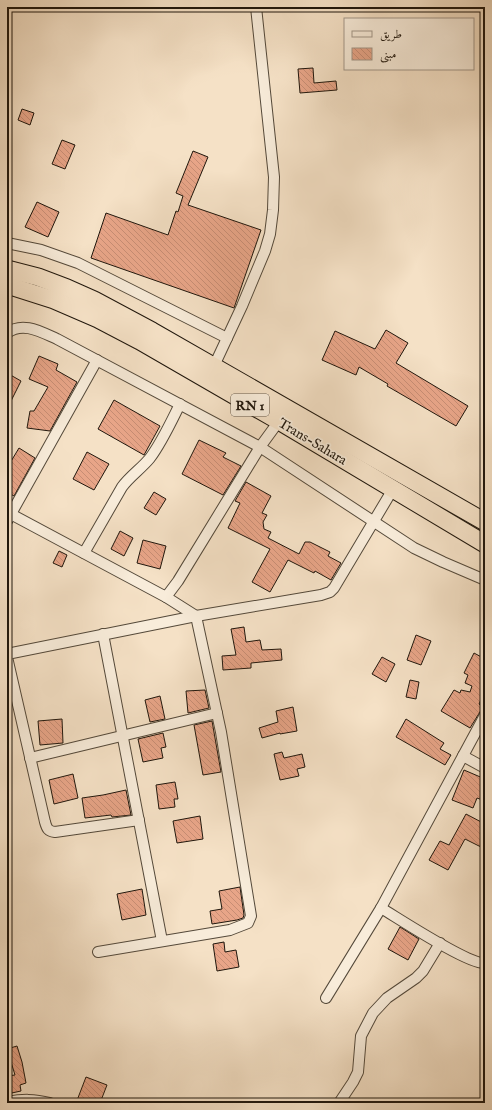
<svg xmlns="http://www.w3.org/2000/svg" width="492" height="1110" font-family="'IM FELL English',Amiri,serif">
<defs>
<pattern id="building-back-hatch" width="6" height="6" patternUnits="userSpaceOnUse"><rect width="6" height="6" fill="#e8a588"/><path d="M-1 5l2 2M0 0l6 6M5-1l2 2" fill="none" stroke="#c78d74"/></pattern>
</defs>
<rect width="100%" height="100%" fill="#f5e1c6"/>
<filter id="stains"><feTurbulence type="fractalNoise" baseFrequency=".005" numOctaves="4"/><feColorMatrix values="0 0 0 0 .2 0 0 0 0 .09 0 0 0 0 .02 0 0 0 .5 -.17"/></filter>
<radialGradient id="worn" r=".72"><stop offset=".6" stop-color="#630" stop-opacity="0"/><stop offset="1" stop-color="#630" stop-opacity=".3"/></radialGradient>
<g fill="url(#building-back-hatch)" stroke="#1f160c">
<path d="M 313,68 L 314,83 L 336,81 L 337,90 L 300,93 L 298,69 Z"/>
<path d="M 22,109 L 34,113 L 30,125 L 18,120 Z"/>
<path d="M 62,140 L 75,145 L 65,169 L 52,164 Z"/>
<path d="M 193,151 L 208,157 L 188,205 L 261,230 L 234,308 L 91,258 L 106,213 L 168,235 L 176,211 L 178,212 L 183,196 L 176,193 Z"/>
<path d="M 37,202 L 59,212 L 48,237 L 25,227 Z"/>
<path d="M 386,330 L 408,343 L 396,363 L 468,406 L 456,426 L 387,386 L 388,384 L 359,367 L 356,375 L 322,360 L 335,331 L 375,349 Z"/>
<path d="M 39,356 L 58,364 L 56,370 L 77,382 L 50,431 L 27,428 L 30,411 L 34,411 L 48,387 L 29,379 Z"/>
<path d="M 7,373 L 21,381 L 7,409 Z"/>
<path d="M 114,400 L 160,426 L 144,455 L 98,429 Z"/>
<path d="M 199,440 L 226,453 L 223,457 L 241,466 L 223,495 L 182,474 Z"/>
<path d="M 19,448 L 35,458 L 14,496 L 7,492 L 7,462 L 10,463 Z"/>
<path d="M 87,452 L 109,464 L 94,490 L 73,479 Z"/>
<path d="M 246,482 L 271,496 L 262,513 L 267,515 L 263,522 L 264,529 L 271,532 L 268,538 L 299,554 L 305,542 L 310,542 L 330,552 L 328,556 L 341,563 L 331,580 L 315,571 L 314,573 L 288,560 L 270,592 L 252,582 L 270,549 L 228,528 L 240,503 L 235,501 Z"/>
<path d="M 154,492 L 166,499 L 156,515 L 144,508 Z"/>
<path d="M 120,531 L 133,538 L 124,556 L 111,549 Z"/>
<path d="M 143,540 L 166,546 L 160,569 L 137,563 Z"/>
<path d="M 59,551 L 67,555 L 62,567 L 53,563 Z"/>
<path d="M 244,627 L 246,642 L 260,640 L 262,650 L 281,649 L 282,660 L 251,663 L 251,668 L 223,670 L 222,656 L 236,655 L 231,629 Z"/>
<path d="M 416,635 L 431,641 L 421,665 L 407,660 Z"/>
<path d="M 474,653 L 485,659 L 485,692 L 479,704 L 483,707 L 470,728 L 441,711 L 454,690 L 460,693 L 461,690 L 470,692 L 472,686 L 465,683 L 468,675 L 464,673 Z"/>
<path d="M 382,657 L 395,664 L 386,682 L 372,674 Z"/>
<path d="M 410,680 L 419,682 L 416,699 L 406,697 Z"/>
<path d="M 205,690 L 209,708 L 188,713 L 186,691 Z"/>
<path d="M 160,696 L 165,719 L 150,722 L 145,700 Z"/>
<path d="M 293,707 L 297,731 L 280,734 L 280,733 L 262,738 L 259,728 L 278,722 L 276,711 Z"/>
<path d="M 62,719 L 63,743 L 40,745 L 38,721 Z"/>
<path d="M 406,719 L 444,743 L 440,749 L 451,755 L 445,765 L 396,737 Z"/>
<path d="M 212,721 L 221,772 L 203,775 L 194,725 Z"/>
<path d="M 163,733 L 166,747 L 161,748 L 163,758 L 143,762 L 138,739 Z"/>
<path d="M 282,752 L 284,758 L 302,754 L 305,767 L 297,769 L 299,776 L 280,780 L 274,754 Z"/>
<path d="M 464,770 L 485,779 L 485,801 L 477,798 L 473,808 L 452,800 Z"/>
<path d="M 73,774 L 78,798 L 54,804 L 49,780 Z"/>
<path d="M 175,782 L 178,799 L 174,799 L 175,807 L 159,809 L 156,785 Z"/>
<path d="M 126,790 L 131,815 L 112,817 L 111,815 L 85,818 L 82,798 L 103,795 Z"/>
<path d="M 466,814 L 485,824 L 485,849 L 465,839 L 448,870 L 429,860 L 440,841 L 449,845 Z"/>
<path d="M 200,816 L 203,839 L 177,843 L 173,821 Z"/>
<path d="M 240,887 L 244,915 L 243,918 L 237,920 L 212,924 L 210,911 L 222,909 L 219,891 Z"/>
<path d="M 142,889 L 146,915 L 122,920 L 117,894 Z"/>
<path d="M 400,927 L 419,939 L 408,960 L 388,949 Z"/>
<path d="M 224,942 L 225,952 L 236,950 L 239,967 L 217,971 L 213,944 Z"/>
<path d="M 17,1046 L 22,1062 L 26,1083 L 20,1085 L 21,1091 L 7,1094 L 7,1076 L 15,1075 L 7,1049 Z"/>
<path d="M 86,1077 L 107,1085 L 100,1103 L 76,1103 Z"/>
</g>
<g fill="none" stroke-linecap="round" stroke-linejoin="round">
<g stroke="#54493a" stroke-width="12">
<g id="minor">
<path d="M 7,243 L 41,250 L 78,263 L 227,338"/>
<path d="M 7,333 C 23,321 41,332 57,339 L 260,447 L 414,548 L 443,562 L 485,580"/>
<path d="M 214,366 L 242,306 L 265,251 L 270,234 L 273,210 L 274,177 L 256,7"/>
<path d="M 7,512 L 166,597 L 178,581 L 260,447 L 279,421"/>
<path d="M 7,521 L 97,360"/>
<path d="M 84,553 L 122,487 C 130,476 141,469 150,458 C 162,442 171,422 180,404"/>
<path d="M 103,634 L 162,941"/>
<path d="M 7,654 L 196,616 L 321,595 L 330,592 L 334,588 L 393,489"/>
<path d="M 7,657 L 45,822 C 47,829 48,831 55,832 L 139,820"/>
<path d="M 463,756 L 485,768"/>
<path d="M 30,758 L 217,713"/>
<path d="M 381,908 C 398,918 469,965 485,963"/>
<path d="M 98,952 L 230,930 L 248,923 L 251,916 L 221,732 L 196,616 L 166,597"/>
<path d="M 326,998 L 381,908 L 485,715"/>
<path d="M 7,1102 C 23,1099 34,1099 50,1103"/>
<path d="M 339,1103 L 353,1082 L 358,1072 L 361,1036 L 373,1013 L 387,998 L 416,978 L 423,971 L 440,943"/>
</g>
</g>
<g stroke="#1f160c" stroke-width="19">
<g id="trunk">
<path d="M 7,269 L 38,277 L 67,288 L 94,300 L 152,331 L 485,522"/>
<path d="M 7,285 L 54,300 L 98,319 L 140,341 L 249,404 L 279,421 L 485,544"/>
</g>
</g>
<use href="#minor" stroke="#f8ecda" stroke-width="10"/>
<use href="#trunk" stroke="#f5e1c6" stroke-width="17"/>
</g>
<g text-anchor="middle" stroke-width="3.5" stroke-linejoin="round" paint-order="stroke">
<rect fill="#f8ecda" stroke="#60564a" stroke-width="1" x="231" y="394" width="38" height="22" rx="3"/>
<g font-size="13" font-weight="bold" fill="#1f160c">
<text x="250" y="410">RN 1</text>
</g>
<g font-size="14" fill="#1f160c" stroke="#f8ecda">
<text transform="translate(313 441) rotate(31)" y="5">Trans-Sahara</text>
</g>
</g>
<rect width="492" height="1110" fill="none" stroke="#f5e1c6" stroke-width="24"/>
<rect x="8" y="8" width="476" height="1094" fill="none" stroke="#1f160c" stroke-width="2"/>
<rect x="12" y="12" width="468" height="1086" fill="none" stroke="#1f160c"/>
<rect x="344" y="18" width="130" height="52" fill="#f8ecda" stroke="#a19688"/>
<rect x="352" y="31" width="20" height="6" fill="#f8ecda" stroke="#a19688"/>
<text x="380" y="38" font-size="12" fill="#1f160c">طريق</text>
<rect x="352" y="48" width="20" height="12" fill="url(#building-back-hatch)" stroke="#a19688"/>
<text x="380" y="58" font-size="12" fill="#1f160c">مبنى</text>
<rect width="100%" height="100%" filter="url(#stains)"/>
<rect width="100%" height="100%" fill="url(#worn)"/>
</svg>
